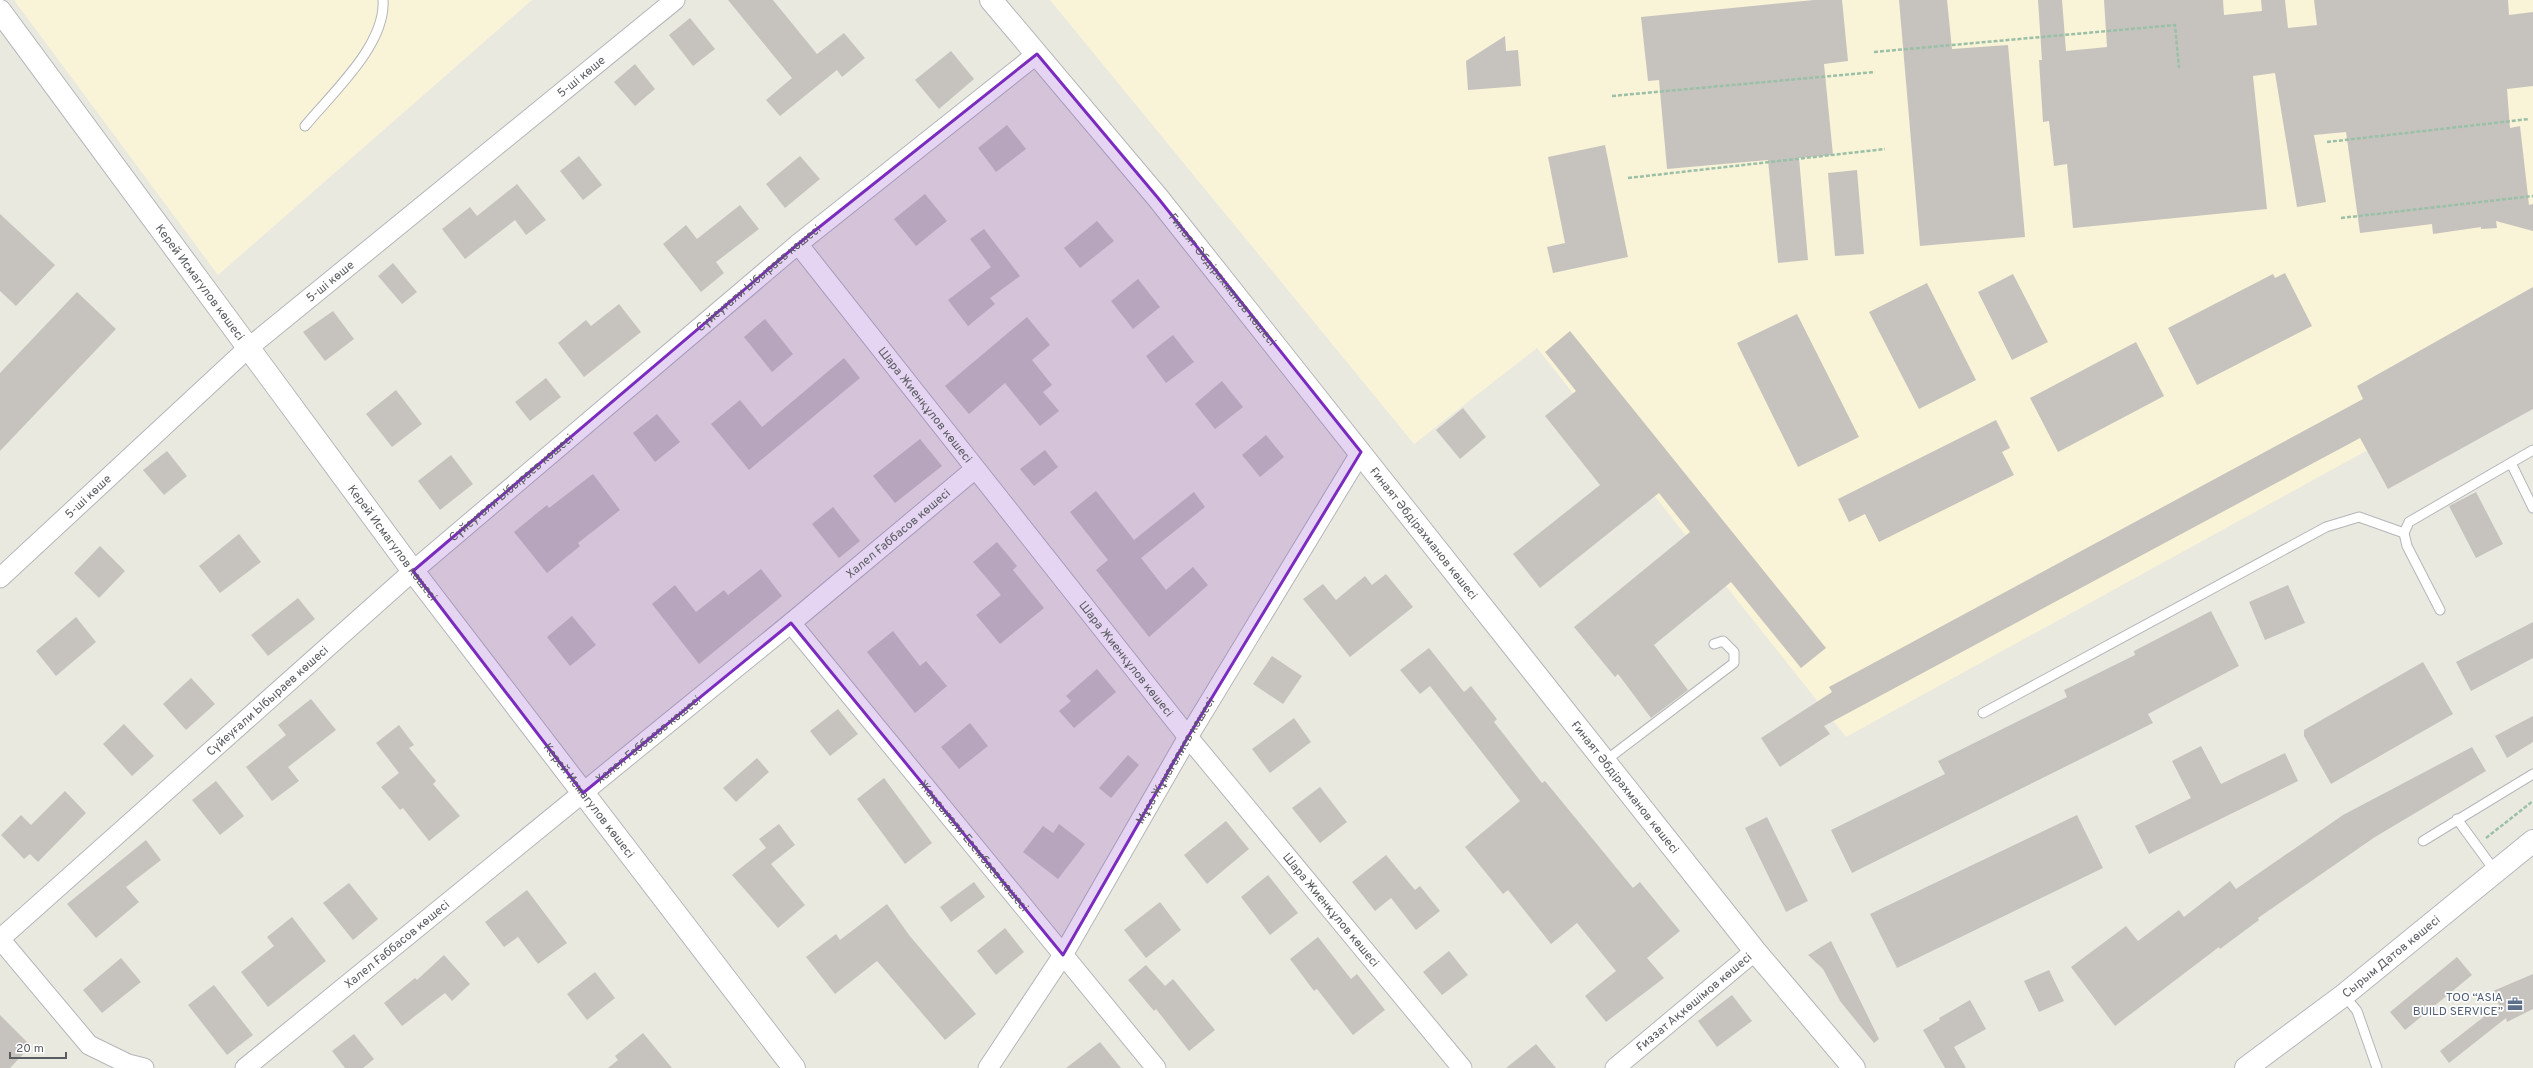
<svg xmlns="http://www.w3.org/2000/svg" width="2533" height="1068" font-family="Overpass,sans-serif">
<rect width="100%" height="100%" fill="#eae9e0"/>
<g fill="#f9f3d7">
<path d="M 14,0 L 532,0 L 218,275 Z"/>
<path d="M 1050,0 L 2533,0 L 2533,359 L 1846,737 L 1537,348 L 1414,444 Z"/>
</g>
<g fill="#c6c3be">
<path d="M 728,0 L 773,0 L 817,54 L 844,33 L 865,58 L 842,77 L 837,70 L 780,116 L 766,100 L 792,78 Z"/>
<path d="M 1814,0 L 1842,0 L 1848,61 L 1824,64 L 1833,155 L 1799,158 L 1808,260 L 1778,263 L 1768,160 L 1667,169 L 1659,80 L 1648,81 L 1641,17 Z"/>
<path d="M 1899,0 L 1947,0 L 1952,49 L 2008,45 L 2025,237 L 1920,246 Z"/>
<path d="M 2038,0 L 2062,0 L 2066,51 L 2107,47 L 2104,0 L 2223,0 L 2224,15 L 2262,11 L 2261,0 L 2285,0 L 2288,28 L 2317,25 L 2314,0 L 2508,0 L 2509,15 L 2533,12 L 2533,86 L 2507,89 L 2510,128 L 2520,126 L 2529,205 L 2533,204 L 2533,231 L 2496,221 L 2497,228 L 2481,229 L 2481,227 L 2433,234 L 2432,224 L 2360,233 L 2346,132 L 2314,135 L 2326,202 L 2297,207 L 2275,73 L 2253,76 L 2267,209 L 2073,228 L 2067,164 L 2054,166 L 2049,121 L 2043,122 L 2039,60 L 2042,60 Z"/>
<path d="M 690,18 L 715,49 L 693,66 L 669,35 Z"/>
<path d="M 1505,36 L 1506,51 L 1518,50 L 1521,86 L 1468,90 L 1466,61 Z"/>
<path d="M 951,51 L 974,79 L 939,109 L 915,80 Z"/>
<path d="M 635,64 L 655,89 L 635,106 L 614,82 Z"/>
<path d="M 1007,125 L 1026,149 L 996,172 L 978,148 Z"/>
<path d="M 1605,145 L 1628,257 L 1553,273 L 1547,247 L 1565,243 L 1548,157 Z"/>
<path d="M 579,156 L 602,185 L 583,200 L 560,171 Z"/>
<path d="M 800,156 L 820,179 L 785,208 L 766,184 Z"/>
<path d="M 1857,170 L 1864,254 L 1835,256 L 1828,173 Z"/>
<path d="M 517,184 L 546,220 L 526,235 L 515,220 L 465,259 L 442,229 L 470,207 L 477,216 Z"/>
<path d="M 925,194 L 947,221 L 916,246 L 894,219 Z"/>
<path d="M 740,205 L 759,229 L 716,262 L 724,273 L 701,292 L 663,244 L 686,225 L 697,239 Z"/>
<path d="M 0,214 L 55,265 L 16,306 L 0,291 Z"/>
<path d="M 1097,221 L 1114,241 L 1080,268 L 1064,248 Z"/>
<path d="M 984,229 L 1020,276 L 990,298 L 995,304 L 968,326 L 948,300 L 991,267 L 970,239 Z"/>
<path d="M 393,263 L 417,292 L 402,304 L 378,276 Z"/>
<path d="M 2285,273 L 2312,326 L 2197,385 L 2168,328 L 2273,274 L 2275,278 Z"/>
<path d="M 2013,274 L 2048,342 L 2012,360 L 1978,292 Z"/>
<path d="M 1138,279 L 1160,307 L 1133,329 L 1111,301 Z"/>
<path d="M 1927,283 L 1976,380 L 1919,409 L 1869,312 Z"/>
<path d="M 2533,287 L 2533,409 L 2388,489 L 2360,438 L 1824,726 L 1830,734 L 1780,767 L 1761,738 L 1832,692 L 1829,687 L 2363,399 L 2357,386 Z"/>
<path d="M 77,292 L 116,329 L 0,451 L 0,373 Z"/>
<path d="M 619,304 L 641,332 L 584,377 L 558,343 L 586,320 L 591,326 Z"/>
<path d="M 333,311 L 354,339 L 325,361 L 303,332 Z"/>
<path d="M 1797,314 L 1859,437 L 1798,467 L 1737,343 Z"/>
<path d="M 1027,317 L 1050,345 L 1032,360 L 1052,385 L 1043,392 L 1059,411 L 1040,426 L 1005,383 L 969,414 L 945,386 Z"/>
<path d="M 765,319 L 793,354 L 772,372 L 744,337 Z"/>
<path d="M 1570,331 L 1826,648 L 1801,668 L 1731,582 L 1654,645 L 1688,690 L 1651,718 L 1618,674 L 1615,677 L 1574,627 L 1690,532 L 1659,493 L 1540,588 L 1513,554 L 1600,485 L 1545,416 L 1576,391 L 1545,352 Z"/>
<path d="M 1173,335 L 1194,362 L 1166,383 L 1146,356 Z"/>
<path d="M 2136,342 L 2164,396 L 2058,452 L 2030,398 Z"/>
<path d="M 844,358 L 860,378 L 749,470 L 711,424 L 740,400 L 762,427 Z"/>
<path d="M 546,378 L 561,397 L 530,421 L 515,402 Z"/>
<path d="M 1222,381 L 1243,407 L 1215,429 L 1195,404 Z"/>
<path d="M 396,390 L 422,424 L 392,447 L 366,414 Z"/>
<path d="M 1463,408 L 1486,437 L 1460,459 L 1436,430 Z"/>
<path d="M 657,414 L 680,442 L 655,462 L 633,433 Z"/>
<path d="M 1996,420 L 2010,448 L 2002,452 L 2014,475 L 1879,542 L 1865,514 L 1849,522 L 1838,499 Z"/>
<path d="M 1266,435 L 1284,457 L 1260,477 L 1242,455 Z"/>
<path d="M 920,439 L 942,466 L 895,503 L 873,476 Z"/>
<path d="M 1045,450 L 1058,467 L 1034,486 L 1020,469 Z"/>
<path d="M 167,451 L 187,476 L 164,495 L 143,470 Z"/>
<path d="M 451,455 L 473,484 L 440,510 L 418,481 Z"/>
<path d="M 593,474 L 620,510 L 578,543 L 580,546 L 547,573 L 514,532 L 547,505 L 549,508 Z"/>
<path d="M 1096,491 L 1134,540 L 1194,492 L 1205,507 L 1141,558 L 1166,590 L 1193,567 L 1208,585 L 1149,637 L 1096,570 L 1108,560 L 1070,512 Z"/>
<path d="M 2476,492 L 2503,544 L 2476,558 L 2449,506 Z"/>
<path d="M 833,507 L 860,541 L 839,558 L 812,524 Z"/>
<path d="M 239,534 L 261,562 L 220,593 L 199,566 Z"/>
<path d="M 997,542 L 1017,566 L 1013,570 L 1044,608 L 1000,644 L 976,615 L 1001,595 L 973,562 Z"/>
<path d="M 100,546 L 125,571 L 99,598 L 74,573 Z"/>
<path d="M 761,569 L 782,596 L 699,664 L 652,604 L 675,585 L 696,612 L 724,590 L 728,595 Z"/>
<path d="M 1386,574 L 1413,607 L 1350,657 L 1303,599 L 1323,584 L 1336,600 L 1365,576 L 1372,585 Z"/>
<path d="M 2288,585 L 2305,623 L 2265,640 L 2249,602 Z"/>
<path d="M 298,598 L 315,619 L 268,656 L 251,635 Z"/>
<path d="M 2211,611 L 2239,666 L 2148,714 L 2153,723 L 1852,873 L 1831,830 L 1945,774 L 1938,761 L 2067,697 L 2064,690 L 2135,655 L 2134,651 Z"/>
<path d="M 572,616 L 596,645 L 570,666 L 547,637 Z"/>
<path d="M 76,617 L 96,642 L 56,676 L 36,651 Z"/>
<path d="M 2533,622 L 2533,658 L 2471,691 L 2456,662 Z"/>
<path d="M 893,631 L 920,666 L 926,661 L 947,686 L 915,713 L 867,652 Z"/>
<path d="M 1429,648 L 1464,692 L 1471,686 L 1497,719 L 1494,722 L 1542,783 L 1545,781 L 1633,888 L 1640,882 L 1680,931 L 1647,958 L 1664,978 L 1606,1022 L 1585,996 L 1616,971 L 1577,923 L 1551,944 L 1508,890 L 1503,894 L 1465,847 L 1520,801 L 1430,686 L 1420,694 L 1400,670 Z"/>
<path d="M 1272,656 L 1302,676 L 1283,704 L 1253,684 Z"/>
<path d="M 2423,662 L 2453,714 L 2331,784 L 2304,736 L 2304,730 Z"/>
<path d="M 1097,669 L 1116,692 L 1074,728 L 1059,711 L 1071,701 L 1066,696 Z"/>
<path d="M 191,678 L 215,704 L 186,730 L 163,704 Z"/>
<path d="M 311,699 L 336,730 L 288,767 L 299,781 L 272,801 L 246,767 L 286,735 L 278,725 Z"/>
<path d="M 838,709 L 858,734 L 830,756 L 810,731 Z"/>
<path d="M 2533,716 L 2533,742 L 2507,758 L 2495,736 Z"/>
<path d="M 1294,718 L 1311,742 L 1270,773 L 1252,749 Z"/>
<path d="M 970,723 L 988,746 L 959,769 L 941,747 Z"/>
<path d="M 124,724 L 154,756 L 132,776 L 103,744 Z"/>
<path d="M 399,725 L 414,745 L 409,748 L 436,781 L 433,784 L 460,816 L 429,841 L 403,808 L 400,810 L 381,787 L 399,773 L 376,743 Z"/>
<path d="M 2201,746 L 2221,784 L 2285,753 L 2298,781 L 2149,854 L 2135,826 L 2191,798 L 2172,761 Z"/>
<path d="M 2472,747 L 2486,771 L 2375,837 L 2258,918 L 2259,920 L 2220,949 L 2219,947 L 2115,1026 L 2071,967 L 2126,926 L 2138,941 L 2179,910 L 2184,917 L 2230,881 L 2236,889 L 2343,815 Z"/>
<path d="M 1128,755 L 1139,765 L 1111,798 L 1099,788 Z"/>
<path d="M 757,758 L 769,772 L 736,802 L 723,788 Z"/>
<path d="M 884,778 L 932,843 L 905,864 L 857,799 Z"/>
<path d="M 216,781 L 244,816 L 220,835 L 192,800 Z"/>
<path d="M 1320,787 L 1347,822 L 1320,843 L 1292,808 Z"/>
<path d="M 65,791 L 86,813 L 38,862 L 30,854 L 24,859 L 1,835 L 21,815 L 31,825 Z"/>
<path d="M 2077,815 L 2103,868 L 1897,968 L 1870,914 Z"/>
<path d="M 1767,817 L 1808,901 L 1786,912 L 1745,828 Z"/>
<path d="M 1226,821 L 1249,849 L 1207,884 L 1184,855 Z"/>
<path d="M 779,824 L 795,845 L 771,864 L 805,905 L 778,928 L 732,875 L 766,848 L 759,839 Z"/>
<path d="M 1059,824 L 1085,844 L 1058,879 L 1023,852 L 1043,826 L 1053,833 Z"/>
<path d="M 146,840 L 161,860 L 126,887 L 139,902 L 96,938 L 67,904 Z"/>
<path d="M 1386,855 L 1415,890 L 1420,886 L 1440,911 L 1416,930 L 1391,898 L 1375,911 L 1352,882 Z"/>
<path d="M 1268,875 L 1298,913 L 1270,935 L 1241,897 Z"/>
<path d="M 974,882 L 985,897 L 951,922 L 940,907 Z"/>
<path d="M 349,883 L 378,919 L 353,940 L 323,903 Z"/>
<path d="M 527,890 L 567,943 L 538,964 L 518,937 L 504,947 L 485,922 Z"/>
<path d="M 1160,902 L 1181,930 L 1146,958 L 1124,930 Z"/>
<path d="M 887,904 L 909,935 L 976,1014 L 945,1040 L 877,961 L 835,994 L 806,957 L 836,934 L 840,940 Z"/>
<path d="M 292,917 L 326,961 L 268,1007 L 241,972 L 274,946 L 267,937 Z"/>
<path d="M 1005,928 L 1024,952 L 996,975 L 977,951 Z"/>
<path d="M 1318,937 L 1351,979 L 1357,974 L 1385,1010 L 1353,1035 L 1317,989 L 1314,991 L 1290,959 Z"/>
<path d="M 1831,941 L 1879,1039 L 1874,1043 L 1840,1001 L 1823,969 L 1808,955 Z"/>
<path d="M 1449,951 L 1468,975 L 1442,995 L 1423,972 Z"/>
<path d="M 444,955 L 470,984 L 452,1001 L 445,993 L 402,1026 L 384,1003 L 415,978 L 417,980 Z"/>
<path d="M 2457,957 L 2472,975 L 2405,1030 L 2390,1012 Z"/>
<path d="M 121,958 L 141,982 L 102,1013 L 83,990 Z"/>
<path d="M 1146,965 L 1165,986 L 1173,979 L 1215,1030 L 1189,1051 L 1156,1009 L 1154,1011 L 1128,980 Z"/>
<path d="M 2049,970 L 2064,1001 L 2039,1012 L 2024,981 Z"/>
<path d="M 595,972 L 615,998 L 587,1020 L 567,994 Z"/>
<path d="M 2533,974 L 2533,1009 L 2507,1022 L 2506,1018 L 2449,1063 L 2440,1051 L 2499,1005 L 2493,991 Z"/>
<path d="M 214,985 L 253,1035 L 227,1055 L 188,1005 Z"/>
<path d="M 1732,995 L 1752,1021 L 1717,1047 L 1698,1021 Z"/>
<path d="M 1970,1000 L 1986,1029 L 1954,1047 L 1966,1068 L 1945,1068 L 1923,1030 L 1940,1020 L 1939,1018 Z"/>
<path d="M 0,1015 L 31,1046 L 10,1068 L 0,1068 Z"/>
<path d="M 643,1033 L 672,1068 L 608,1068 L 618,1060 L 615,1056 Z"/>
<path d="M 354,1034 L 374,1059 L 363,1068 L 345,1068 L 332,1051 Z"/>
<path d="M 1100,1042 L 1121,1068 L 1066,1068 Z"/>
<path d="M 1536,1044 L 1556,1068 L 1506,1068 Z"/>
</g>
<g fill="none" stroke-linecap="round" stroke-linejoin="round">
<g stroke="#b3b6ba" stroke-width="11">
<g id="service">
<path d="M 305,126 C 332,93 386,45 383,0"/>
<path d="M 2511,463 L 2533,508"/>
<path d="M 2440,610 L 2407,546 L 2404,533 L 2409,522 L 2533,450"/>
<path d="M 1983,713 L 2326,527 L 2359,517 L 2404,533"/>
<path d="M 1605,761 L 1734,663 L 1734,652 L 1723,641 L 1714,644"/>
<path d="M 2457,819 L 2495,871"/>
<path d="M 2423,841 L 2533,774"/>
<path d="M 2344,995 L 2357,1011 L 2377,1068"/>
</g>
</g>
<g stroke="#b3b6ba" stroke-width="21">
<g id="minor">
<path id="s1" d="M 798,244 L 1188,737 L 1462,1068"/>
<path id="s2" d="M 0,578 L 247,349 L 675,0"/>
<path id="s3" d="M 791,623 L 1156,1068"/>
<path id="s4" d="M 0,939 L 413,571 L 798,244 L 1037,54"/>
<path d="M 0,939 L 89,1045 L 128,1064 L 144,1068"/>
<path id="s5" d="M 245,1068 L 791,623 L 975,469"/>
<path id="s6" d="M 988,1068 L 1063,955 L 1188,737 L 1361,452"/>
<path id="s7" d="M 1615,1068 L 1755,951"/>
</g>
</g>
<g stroke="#b3b6ba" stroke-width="24">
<g id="tertiary">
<path id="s8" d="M 991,0 L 1158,198 L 1755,951 L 1854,1068"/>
<path id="s9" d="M 0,11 L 413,571 L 794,1068"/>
</g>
</g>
<g stroke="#b4b7bc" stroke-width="24">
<g id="secondary">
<path id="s10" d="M 2246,1068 L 2344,995 L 2533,841"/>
</g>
</g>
<g stroke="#9ac0a7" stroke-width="2.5" stroke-dasharray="4 2" stroke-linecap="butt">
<path d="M 1874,52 L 2175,25 L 2179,68"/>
<path d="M 1612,96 L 1875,72"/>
<path d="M 2327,142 L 2529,119"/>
<path d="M 1628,178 L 1885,149"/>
<path d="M 2341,218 L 2533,196"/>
<path d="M 2486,838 L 2533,801"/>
</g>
<use href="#service" stroke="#fff" stroke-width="9"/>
<use href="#minor" stroke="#fff" stroke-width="19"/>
<use href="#tertiary" stroke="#fff" stroke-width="22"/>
<use href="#secondary" stroke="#fff" stroke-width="22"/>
</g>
<path fill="#7b2cbf" fill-opacity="0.2" stroke="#7b2cbf" stroke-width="3" stroke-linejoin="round" d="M 1037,54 L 1158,198 L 1361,452 L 1188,737 L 1063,955 L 791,623 L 583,793 L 413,571 L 798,244 Z"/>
<defs>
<g id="office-bare" transform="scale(1.2)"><path d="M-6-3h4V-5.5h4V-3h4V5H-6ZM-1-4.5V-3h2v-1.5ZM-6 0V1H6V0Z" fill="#5c6f8a" stroke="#fff" stroke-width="2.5" paint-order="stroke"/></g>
</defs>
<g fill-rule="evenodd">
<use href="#office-bare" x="2515" y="1004"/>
</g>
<g text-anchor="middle" stroke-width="3.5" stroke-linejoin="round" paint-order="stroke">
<g font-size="12" fill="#595c60" stroke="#fff">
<text dy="4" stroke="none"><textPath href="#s2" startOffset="768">5-шi көше</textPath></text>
<text dy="4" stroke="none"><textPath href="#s4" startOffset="1006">Сүйеуғали Ыбыраев көшесi</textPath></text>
<text dy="4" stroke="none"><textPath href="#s8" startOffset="363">Ғинаят Әбдірахманов көшесі</textPath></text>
<text dy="4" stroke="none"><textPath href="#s2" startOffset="444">5-шi көше</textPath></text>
<text dy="4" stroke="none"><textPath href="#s9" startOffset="337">Керей Исмагулов көшесі</textPath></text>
<text dy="4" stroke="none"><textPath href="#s1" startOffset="205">Шара Жиенқұлов көшесі</textPath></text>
<text dy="4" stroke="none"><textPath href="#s4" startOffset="682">Сүйеуғали Ыбыраев көшесi</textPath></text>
<text dy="4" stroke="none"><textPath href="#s2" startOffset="120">5-шi көше</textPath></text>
<text dy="4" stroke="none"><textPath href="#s8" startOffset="687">Ғинаят Әбдірахманов көшесі</textPath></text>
<text dy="4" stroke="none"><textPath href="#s5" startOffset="844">Халел Ғаббасов көшесі</textPath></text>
<text dy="4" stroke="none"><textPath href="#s9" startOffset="661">Керей Исмагулов көшесі</textPath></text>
<text dy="4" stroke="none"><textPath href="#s1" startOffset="529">Шара Жиенқұлов көшесі</textPath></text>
<text dy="4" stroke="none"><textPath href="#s4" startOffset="358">Сүйеуғали Ыбыраев көшесi</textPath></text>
<text dy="4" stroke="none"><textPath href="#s5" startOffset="520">Халел Ғаббасов көшесі</textPath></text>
<text dy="4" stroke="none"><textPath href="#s6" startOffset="360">Мұса Жұмағалиев көшесі</textPath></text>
<text dy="4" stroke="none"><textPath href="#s8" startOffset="1011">Ғинаят Әбдірахманов көшесі</textPath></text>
<text dy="4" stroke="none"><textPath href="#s9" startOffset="985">Керей Исмагулов көшесі</textPath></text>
<text dy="4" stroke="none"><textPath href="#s3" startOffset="288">Жақсығали Есембаев көшесi</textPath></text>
<text dy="4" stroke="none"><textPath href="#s1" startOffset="853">Шара Жиенқұлов көшесі</textPath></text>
<text dy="4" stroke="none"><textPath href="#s5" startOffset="196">Халел Ғаббасов көшесі</textPath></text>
<text dy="4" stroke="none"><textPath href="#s10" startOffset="183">Сырым Датов көшесі</textPath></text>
<text dy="4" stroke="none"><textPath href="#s7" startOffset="103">Ғиззат Ақкөшімов көшесi</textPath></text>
</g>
<g font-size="12" fill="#4e5e75" stroke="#fff" text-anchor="end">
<text x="2503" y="1001">TOO “ASIA<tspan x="2503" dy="14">BUILD SERVICE”</tspan></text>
</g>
</g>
<path d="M10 1052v6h56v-6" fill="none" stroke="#595c60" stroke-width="2"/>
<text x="16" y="1052" font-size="12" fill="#595c60" stroke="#ffffff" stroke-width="3" paint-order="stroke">20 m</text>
</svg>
